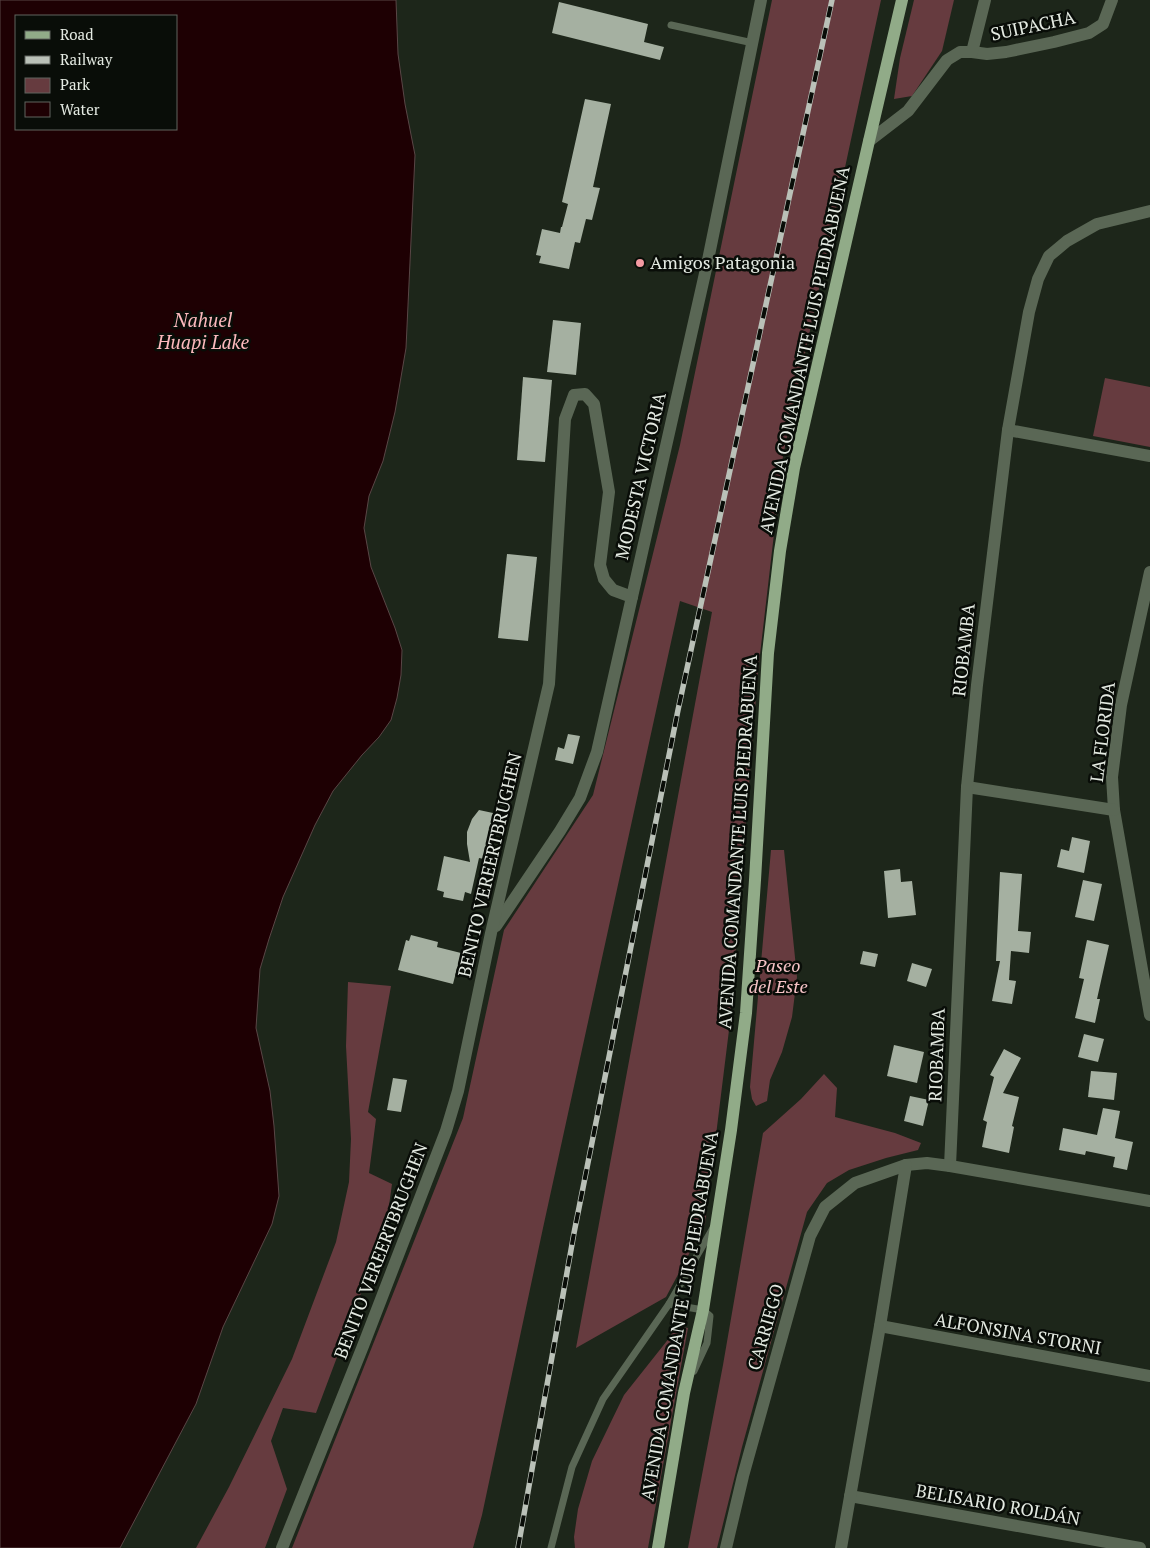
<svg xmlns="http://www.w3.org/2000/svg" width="1150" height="1548" font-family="'PT Serif',serif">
<rect width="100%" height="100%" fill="#1d261a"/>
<g fill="#663b3f">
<path d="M 772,0 L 881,0 L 783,456 L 758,672 L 730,1022 L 705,1224 L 666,1297 L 576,1348 L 712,612 L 680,601 L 543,1228 L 482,1515 L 473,1548 L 292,1548 L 463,1118 L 504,930 L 593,795 L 680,445 Z"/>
<path d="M 914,0 L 954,0 L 942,51 L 912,96 L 894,99 L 900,58 Z"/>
<path d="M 1105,378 L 1150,387 L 1150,447 L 1093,436 Z"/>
<path d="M 771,850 L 784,850 L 797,977 L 792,1017 L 782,1052 L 770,1080 L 767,1101 L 756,1106 L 752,1099 L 750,1087 Z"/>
<path d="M 348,982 L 391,986 L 368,1112 L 376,1119 L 369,1173 L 392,1184 L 386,1227 L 316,1413 L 283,1408 L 271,1441 L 287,1489 L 265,1548 L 196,1548 L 229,1487 L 292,1359 L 336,1242 L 349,1182 L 351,1139 L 346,1046 Z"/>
<path d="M 824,1074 L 837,1088 L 835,1117 L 895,1133 L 921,1143 L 918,1150 L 886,1158 L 849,1170 L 827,1183 L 807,1212 L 742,1447 L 717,1548 L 688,1548 L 723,1365 L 763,1133 L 801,1099 Z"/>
<path d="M 675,1326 L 688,1328 L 648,1548 L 575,1548 L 574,1537 L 578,1509 L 592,1461 L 624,1395 L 670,1337 Z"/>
</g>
<path fill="#1e0003" stroke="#594646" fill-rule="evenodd" d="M 0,0 L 396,0 L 398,54 L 405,104 L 415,155 L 406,348 L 395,412 L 383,461 L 369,496 L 364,528 L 371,567 L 395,628 L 402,650 L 401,675 L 397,698 L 391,720 L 379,737 L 362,755 L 333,791 L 315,825 L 283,897 L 269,939 L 260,969 L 256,1028 L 270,1091 L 274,1126 L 279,1196 L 272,1224 L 223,1327 L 196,1404 L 120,1548 L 0,1548 ZM 16,16 L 176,16 L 176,129 L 16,129 Z"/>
<g fill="#a5b0a1">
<path d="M 559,2 L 648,24 L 644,42 L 664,47 L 660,60 L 552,33 Z"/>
<path d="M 585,99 L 611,104 L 593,187 L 600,188 L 592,220 L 586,219 L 580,243 L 575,242 L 569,269 L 539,263 L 541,256 L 536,255 L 542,229 L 560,233 L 561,227 L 562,227 L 568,204 L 562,202 Z"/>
<path d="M 553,320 L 581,323 L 576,375 L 547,372 Z"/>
<path d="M 523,377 L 552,380 L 545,462 L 517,460 Z"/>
<path d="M 507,554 L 537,557 L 528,641 L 498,638 Z"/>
<path d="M 568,734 L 580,736 L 573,764 L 555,760 L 558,747 L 564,749 Z"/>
<path d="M 479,810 L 493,813 L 484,859 L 479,858 L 471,894 L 465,892 L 463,901 L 443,897 L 444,892 L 437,890 L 444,856 L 470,862 L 467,844 L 467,832 L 472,819 Z"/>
<path d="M 1072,837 L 1090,841 L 1084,873 L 1057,867 L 1061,849 L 1069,851 Z"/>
<path d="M 900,869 L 901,882 L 912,881 L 916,915 L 888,918 L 884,871 Z"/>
<path d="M 1000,872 L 1022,874 L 1018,931 L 1031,932 L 1029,953 L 1011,951 L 1009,980 L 1016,981 L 1012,1004 L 992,1001 L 1000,961 L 996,961 Z"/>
<path d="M 1083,880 L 1102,884 L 1094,921 L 1075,917 Z"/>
<path d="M 411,935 L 438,942 L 437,947 L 461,953 L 453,984 L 398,970 L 406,940 L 409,941 Z"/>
<path d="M 1087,940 L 1109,945 L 1097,999 L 1100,999 L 1095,1023 L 1075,1018 L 1084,979 L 1079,978 Z"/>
<path d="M 863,951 L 878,954 L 875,967 L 860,964 Z"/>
<path d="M 912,963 L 932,969 L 926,987 L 907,981 Z"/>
<path d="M 1084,1034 L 1104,1039 L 1098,1062 L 1078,1057 Z"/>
<path d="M 894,1045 L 924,1052 L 917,1083 L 887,1076 Z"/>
<path d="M 1004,1049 L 1021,1058 L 1003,1093 L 1019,1097 L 1012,1126 L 1014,1127 L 1009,1153 L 982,1147 L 987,1122 L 983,1120 L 994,1077 L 990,1075 Z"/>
<path d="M 1091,1071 L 1117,1073 L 1114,1100 L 1088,1097 Z"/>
<path d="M 393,1078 L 407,1080 L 401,1112 L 387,1110 Z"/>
<path d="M 910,1096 L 929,1100 L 923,1126 L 904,1121 Z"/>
<path d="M 1103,1108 L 1120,1111 L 1115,1138 L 1133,1142 L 1127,1170 L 1113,1167 L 1115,1157 L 1086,1151 L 1085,1155 L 1059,1150 L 1063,1128 L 1097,1135 Z"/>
</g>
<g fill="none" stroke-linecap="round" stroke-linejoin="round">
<g stroke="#5a6755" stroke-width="7">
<path d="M 671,25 L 753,43"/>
<path d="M 669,1304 L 703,1310 L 710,1316 L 707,1343 L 694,1371"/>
<path d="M 551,1548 L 572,1467 L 603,1399 L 669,1304 L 713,1228"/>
</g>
<g stroke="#5a6755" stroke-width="12">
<path d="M 972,52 L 987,54 L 1006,52 L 1054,42 L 1089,33 L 1103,24 L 1112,0"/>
<path d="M 869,141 L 908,111 L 947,60 L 960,52 L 972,52 L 985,0"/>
<path d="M 1008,430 L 1150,456"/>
<path d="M 1150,572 L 1121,705 L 1112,777 L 1114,810 L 1150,1015"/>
<path d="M 967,787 L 1114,810"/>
<path d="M 496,926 L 560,831 L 580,798 L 597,752 L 708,260 L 761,0"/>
<path d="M 950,1166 L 967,787 L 977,685 L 1008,430 L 1029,312 L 1038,279 L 1049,256 L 1067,241 L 1097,224 L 1150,211"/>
<path d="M 880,1326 L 1150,1376"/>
<path d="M 850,1496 L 1140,1548"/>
<path d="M 282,1548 L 363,1346 L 446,1131 L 458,1091 L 491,933 L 549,684 L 565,419 L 574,395 L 585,394 L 594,404 L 609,492 L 600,565 L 604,579 L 613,590 L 632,597"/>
<path d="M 726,1548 L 743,1476 L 810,1236 L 825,1207 L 855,1183 L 906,1165 L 927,1163 L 950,1166 L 1150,1201"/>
<path d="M 841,1548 L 880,1326 L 906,1165"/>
</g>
<path stroke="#91ab88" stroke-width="12" d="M 658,1548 L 684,1393 L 703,1310 L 731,1130 L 746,1013 L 755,880 L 768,653 L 780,551 L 794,468 L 869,141 L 902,0"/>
<g stroke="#bac1b8" stroke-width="5.5">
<path id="rail" d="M 518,1548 L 574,1233 L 678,710 L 832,0"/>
</g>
<use href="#rail" stroke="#090d08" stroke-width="4" stroke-dasharray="11" stroke-linecap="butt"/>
</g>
<circle fill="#f49aa2" stroke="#090d08" stroke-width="2" cx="640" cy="263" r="5"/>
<g text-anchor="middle" stroke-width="5" stroke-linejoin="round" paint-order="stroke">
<g font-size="18" fill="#e4eae2" stroke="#090d08">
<text transform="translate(1033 26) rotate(-12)" y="6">SUIPACHA</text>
<text transform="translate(805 350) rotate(-78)" y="6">AVENIDA COMANDANTE LUIS PIEDRABUENA</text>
<text transform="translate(641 476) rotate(-77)" y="6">MODESTA VICTORIA</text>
<text transform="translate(964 650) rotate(-84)" y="6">RIOBAMBA</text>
<text transform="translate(1103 732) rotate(-83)" y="6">LA FLORIDA</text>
<text transform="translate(738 842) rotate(-86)" y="6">AVENIDA COMANDANTE LUIS PIEDRABUENA</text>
<text transform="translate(490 865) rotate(-77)" y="6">BENITO VEREERTBRUGHEN</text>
<text transform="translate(937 1055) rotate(-88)" y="6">RIOBAMBA</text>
<text transform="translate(381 1251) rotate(-69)" y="6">BENITO VEREERTBRUGHEN</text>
<text transform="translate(680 1316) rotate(-80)" y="6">AVENIDA COMANDANTE LUIS PIEDRABUENA</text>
<text transform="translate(766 1327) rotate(-74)" y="6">CARRIEGO</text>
<text transform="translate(1018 1334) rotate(10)" y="6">ALFONSINA STORNI</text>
<text transform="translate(998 1505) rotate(10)" y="6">BELISARIO ROLDÁN</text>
</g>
<g font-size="18" fill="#e4eae2" stroke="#090d08" text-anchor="start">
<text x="650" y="269">Amigos Patagonia</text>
</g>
<g font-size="18" font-style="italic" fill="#f6c3c6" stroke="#090d08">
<text x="778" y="972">Paseo<tspan x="778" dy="21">del Este</tspan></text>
</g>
<g font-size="19" font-style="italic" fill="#fcb9bd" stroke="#090d08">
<text x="203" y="327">Nahuel<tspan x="203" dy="22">Huapi Lake</tspan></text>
</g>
</g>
<rect x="15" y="15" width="162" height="115" fill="#090d08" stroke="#61655f"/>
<rect x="25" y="31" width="25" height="8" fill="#91ab88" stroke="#61655f"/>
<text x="60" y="40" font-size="15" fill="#e4eae2">Road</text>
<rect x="25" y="56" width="25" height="8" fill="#bac1b8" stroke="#61655f"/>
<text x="60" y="65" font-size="15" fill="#e4eae2">Railway</text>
<rect x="25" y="78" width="25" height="15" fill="#663b3f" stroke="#61655f"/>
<text x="60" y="90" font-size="15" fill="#e4eae2">Park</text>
<rect x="25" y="102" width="25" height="15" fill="#1e0003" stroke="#61655f"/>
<text x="60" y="115" font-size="15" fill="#e4eae2">Water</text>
</svg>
